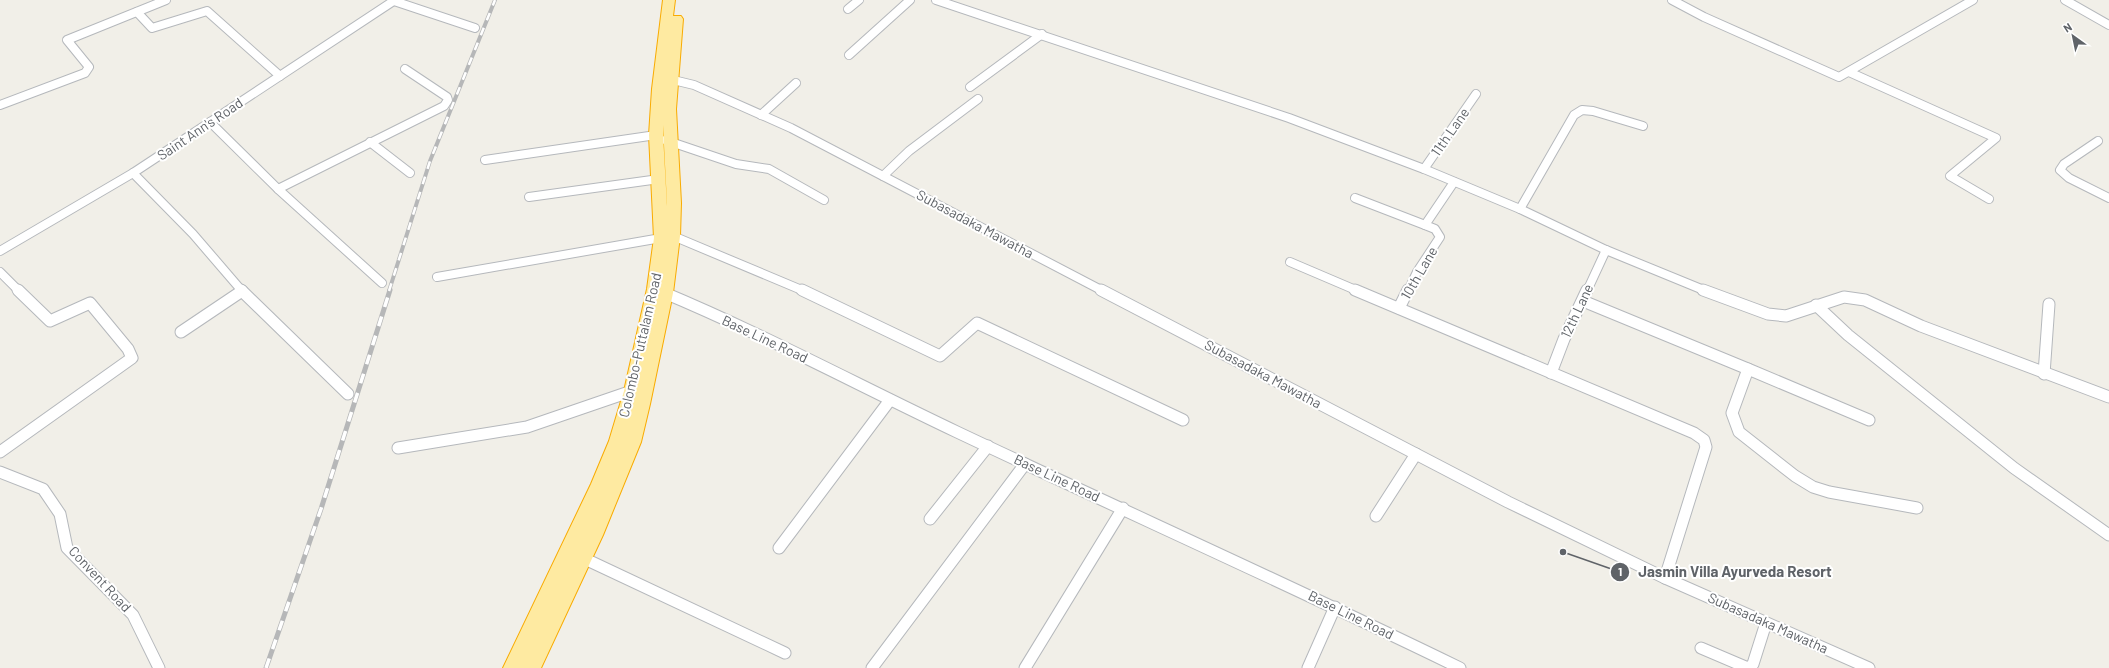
<svg xmlns="http://www.w3.org/2000/svg" width="2109" height="668" font-family="Barlow,sans-serif">
<rect width="100%" height="100%" fill="#f1efe8"/>
<g fill="none" stroke-linecap="round" stroke-linejoin="round">
<g stroke="#b5b8bc" stroke-width="10">
<g id="minor-far1">
<path d="M 936,0 L 1289,118 L 1424,169 L 1520,209 L 1606,250 L 1706,291"/>
<path d="M 1672,0 L 1704,17 L 1839,77 L 1973,0"/>
<path d="M 2065,0 L 2109,25"/>
<path d="M 394,1 L 475,28"/>
<path d="M 848,9 L 859,0"/>
<path d="M 137,12 L 152,28 L 207,11 L 280,76"/>
<path d="M 849,55 L 910,0"/>
<path d="M 1849,72 L 1996,138 L 1950,176 L 1989,199"/>
<path d="M 665,78 L 694,85 L 791,128 L 1103,291"/>
<path d="M 970,87 L 1042,34"/>
<path d="M 0,105 L 85,73 L 89,67 L 67,40 L 166,0"/>
<path d="M 761,115 L 796,83"/>
<path d="M 210,122 L 278,189 L 382,283"/>
<path d="M 665,140 L 736,164 L 769,169 L 824,200"/>
<path d="M 2098,141 L 2064,164 L 2060,170 L 2069,178 L 2109,198"/>
<path d="M 370,142 L 410,173"/>
<path d="M 485,160 L 656,135"/>
<path d="M 1424,169 L 1476,94"/>
<path d="M 133,173 L 193,234 L 242,291"/>
<path d="M 883,176 L 909,151 L 978,99"/>
<path d="M 278,189 L 444,106 L 448,100 L 447,97 L 405,69"/>
<path d="M 529,197 L 659,179"/>
<path d="M 1355,198 L 1425,225"/>
<path d="M 1520,209 L 1574,115 L 1582,110 L 1593,111 L 1643,126"/>
<path d="M 673,236 L 804,291"/>
<path d="M 0,251 L 133,173 L 395,0"/>
<path d="M 1290,262 L 1358,291"/>
<path d="M 0,272 L 19,291"/>
<path d="M 437,277 L 661,238"/>
<path d="M 1408,291 L 1417,272 L 1440,237 L 1435,229 L 1425,225 L 1454,182"/>
<path d="M 1587,291 L 1606,250"/>
</g>
</g>
<g stroke="#b5b8bc" stroke-width="13">
<g id="minor">
<path d="M 241,290 L 348,394"/>
<path d="M 802,290 L 940,356 L 977,323 L 1183,420"/>
<path d="M 1101,290 L 1508,502 L 1665,578 L 1869,668"/>
<path d="M 1355,290 L 1694,433 L 1704,440 L 1706,447 L 1665,578"/>
<path d="M 1703,290 L 1768,314 L 1786,316 L 1844,297 L 1865,300 L 1921,326 L 2109,397"/>
<path d="M 660,291 C 761,333 858,385 957,432 C 1124,511 1294,587 1460,668"/>
<path d="M 1583,301 L 1748,369 L 1732,413 L 1739,432 L 1795,476 L 1813,487 L 1829,492 L 1917,508"/>
<path d="M 1816,305 L 1848,335 L 2014,468 L 2109,535"/>
<path d="M 1399,308 L 1408,290"/>
<path d="M 181,332 L 242,291"/>
<path d="M 1748,369 L 1869,420"/>
<path d="M 1551,373 L 1564,339 L 1587,290"/>
<path d="M 2044,374 L 2049,304"/>
<path d="M 398,448 L 527,427 L 632,391"/>
<path d="M 0,452 L 132,358 L 128,349 L 90,303 L 50,321 L 18,290"/>
<path d="M 0,472 L 43,489 L 60,514 L 67,548 L 133,615 L 159,668"/>
<path d="M 1376,516 L 1416,454"/>
<path d="M 930,519 L 988,446"/>
<path d="M 779,548 L 890,400"/>
<path d="M 583,558 L 785,653"/>
<path d="M 1701,648 L 1748,668"/>
<path d="M 872,668 L 1025,464"/>
<path d="M 1025,668 L 1123,508"/>
<path d="M 1308,668 L 1335,607"/>
<path d="M 1749,668 L 1753,664 L 1766,623"/>
</g>
</g>
<g stroke="#f9ab00" stroke-width="2">
<path id="trunk" d="M 663,0 L 675,0 L 673,16 L 681,16 L 683,19 L 676,109 L 681,203 L 680,236 L 673,293 L 650,404 L 641,442 L 603,535 L 541,668 L 503,668 L 591,484 L 609,441 L 624,391 L 647,289 L 654,238 L 649,135 L 652,89 ZM 663,125 L 667,203 L 667,206 L 663,135 Z"/>
</g>
<use href="#minor-far1" stroke="#fff" stroke-width="8"/>
<use href="#minor" stroke="#fff" stroke-width="11"/>
<use href="#trunk" fill="#feeaa1" fill-rule="evenodd"/>
<g stroke="#b6b7b8" stroke-width="4">
<path id="rail-far1" d="M 389,291 L 430,161 L 495,0"/>
</g>
<g stroke="#b6b7b8" stroke-width="5">
<path id="rail" d="M 266,668 L 321,509 L 390,290"/>
</g>
<use href="#rail-far1" stroke="#fff" stroke-width="2.5" stroke-dasharray="8" stroke-linecap="butt"/>
<use href="#rail" stroke="#fff" stroke-width="3.5" stroke-dasharray="10" stroke-linecap="butt"/>
</g>
<g text-anchor="middle" stroke-width="4" stroke-linejoin="round" paint-order="stroke">
<g font-size="14" fill="#5f6368" stroke="#fff">
<text transform="translate(200 129) rotate(-34)" y="5">Saint Ann's Road</text>
<text transform="translate(1450 132) rotate(-55)" y="5">11th Lane</text>
<text transform="translate(975 224) rotate(28)" y="5">Subasadaka Mawatha</text>
<text transform="translate(1419 273) rotate(-60)" y="5">10th Lane</text>
<text transform="translate(1577 311) rotate(-65)" y="5">12th Lane</text>
<text transform="translate(765 339) rotate(25)" y="5">Base Line Road</text>
<text transform="translate(640 345) rotate(-77)" y="5">Colombo-Puttalam Road</text>
<text transform="translate(1263 374) rotate(28)" y="5">Subasadaka Mawatha</text>
<text transform="translate(1057 478) rotate(25)" y="5">Base Line Road</text>
<text transform="translate(100 579) rotate(47)" y="5">Convent Road</text>
<text transform="translate(1351 615) rotate(26)" y="5">Base Line Road</text>
<text transform="translate(1768 623) rotate(24)" y="5">Subasadaka Mawatha</text>
</g>
</g>
<path fill="none" stroke="#5f6368" stroke-width="1.5" d="M1563 552L1620 572"/>
<g fill="#5f6368" stroke="#fff" stroke-width="1.5">
<circle cx="1563" cy="552" r="4"/>
<circle cx="1620" cy="572" r="10"/>
</g>
<g font-size="12" text-anchor="middle" font-weight="bold" fill="#fff">
<text x="1620" y="576">1</text>
</g>
<g font-size="15" text-anchor="middle" font-weight="bold" fill="#5f6368" stroke="#fff" stroke-width="4" stroke-linejoin="round" paint-order="stroke">
<text x="1735" y="577">Jasmin Villa Ayurveda Resort</text>
</g>
<g transform="translate(2073 36) rotate(327)" stroke="#ffffff" stroke-width="3" paint-order="stroke">
<path d="M0-3L7 15L0 10L-7 15Z" fill="#5f6368"/>
<text y="-6" font-size="11" font-weight="bold" text-anchor="middle" fill="#5f6368">N</text>
</g>
</svg>
